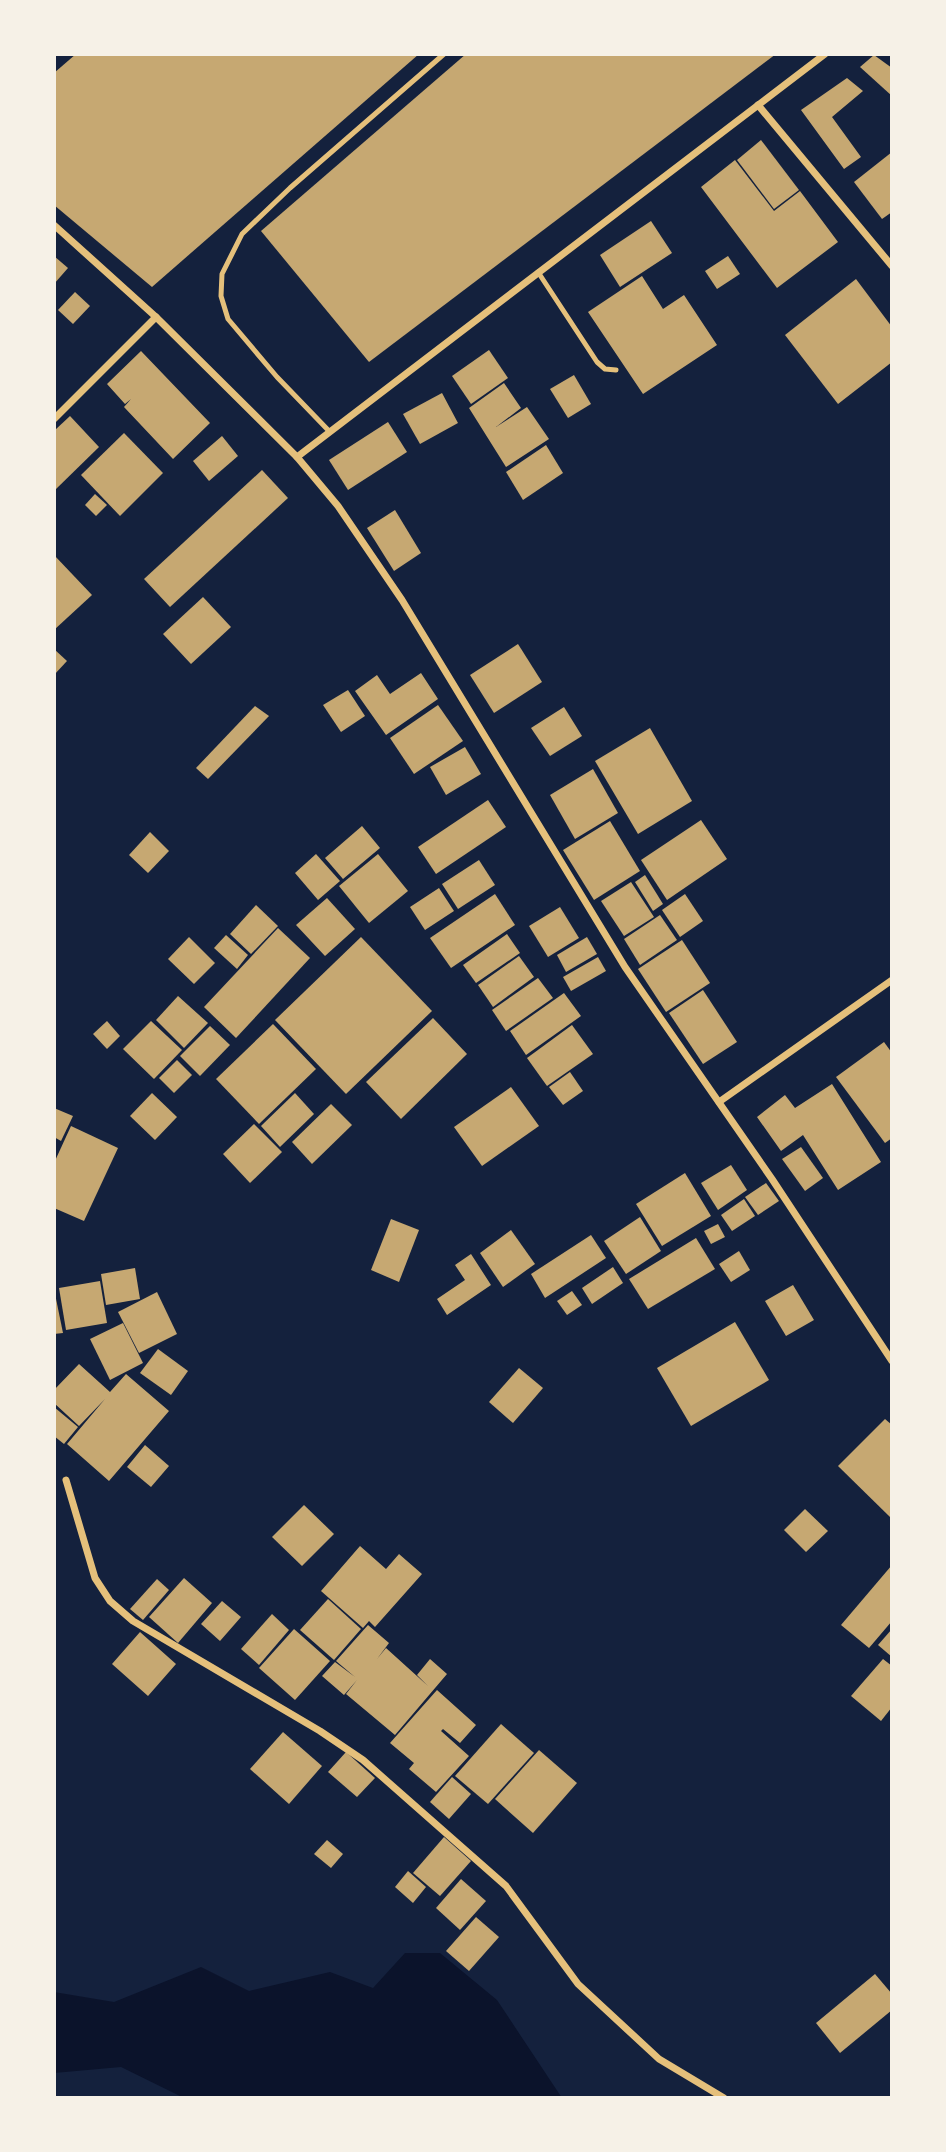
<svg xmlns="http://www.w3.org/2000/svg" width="946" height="2152" font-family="Manrope,sans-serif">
<rect width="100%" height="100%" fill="#14213d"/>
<path fill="#0b132b" d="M 405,1953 L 440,1953 L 497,2000 L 562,2098 L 184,2098 L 121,2067 L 54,2073 L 54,1992 L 114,2002 L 201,1967 L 249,1991 L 330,1972 L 373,1988 Z"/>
<g fill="#c6a872">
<path d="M 76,54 L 419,54 L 152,287 L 54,205 L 54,73 Z"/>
<path d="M 466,54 L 776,54 L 369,362 L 261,231 Z"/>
<path d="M 874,55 L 892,68 L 892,96 L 860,67 Z"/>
<path d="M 847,78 L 863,91 L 832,117 L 861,157 L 844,169 L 801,110 Z"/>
<path d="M 761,140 L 799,190 L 774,209 L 737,160 Z"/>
<path d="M 892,152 L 892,212 L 882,219 L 854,182 Z"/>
<path d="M 735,160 L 774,211 L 800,191 L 838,242 L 777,288 L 701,187 Z"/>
<path d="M 651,221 L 672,253 L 620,287 L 600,255 Z"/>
<path d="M 54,256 L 68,268 L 54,284 Z"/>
<path d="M 728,256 L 740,274 L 717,289 L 705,271 Z"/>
<path d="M 642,276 L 663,309 L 684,295 L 717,345 L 643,394 L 588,312 Z"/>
<path d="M 856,279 L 892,327 L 892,362 L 838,404 L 785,335 Z"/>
<path d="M 75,292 L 90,306 L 73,324 L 58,310 Z"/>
<path d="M 489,350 L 508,378 L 471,404 L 452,376 Z"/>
<path d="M 141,351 L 210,423 L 173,459 L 124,407 L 131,399 L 125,404 L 107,384 Z"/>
<path d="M 574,375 L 591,404 L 568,418 L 550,389 Z"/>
<path d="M 504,383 L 521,408 L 496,427 L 527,407 L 549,439 L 506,467 L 469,408 Z"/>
<path d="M 442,393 L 458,423 L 420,444 L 403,414 Z"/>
<path d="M 70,416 L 99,447 L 54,491 L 54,431 Z"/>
<path d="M 388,422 L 407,452 L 348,490 L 329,460 Z"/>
<path d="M 124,433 L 163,473 L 120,516 L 81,475 Z"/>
<path d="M 222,436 L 238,456 L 209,481 L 193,461 Z"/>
<path d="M 546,445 L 563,473 L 523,500 L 506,472 Z"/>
<path d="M 262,470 L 288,498 L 170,607 L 144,579 Z"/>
<path d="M 95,494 L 107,505 L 96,516 L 85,505 Z"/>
<path d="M 395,510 L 421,553 L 394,571 L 367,528 Z"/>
<path d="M 54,555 L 92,595 L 54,630 Z"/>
<path d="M 203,597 L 231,627 L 191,664 L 163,634 Z"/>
<path d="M 518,644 L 542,682 L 494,713 L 470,675 Z"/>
<path d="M 54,649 L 67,661 L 54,675 Z"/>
<path d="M 421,673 L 438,699 L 386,735 L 355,691 L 377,675 L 390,694 Z"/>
<path d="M 348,690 L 365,716 L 341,732 L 323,705 Z"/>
<path d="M 438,705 L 463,741 L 414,774 L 390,738 Z"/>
<path d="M 255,706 L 269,716 L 208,779 L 196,768 Z"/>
<path d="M 564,707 L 582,736 L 550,756 L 531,728 Z"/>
<path d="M 650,728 L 692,801 L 638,834 L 595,761 Z"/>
<path d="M 465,747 L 481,774 L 446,795 L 430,767 Z"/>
<path d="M 593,769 L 618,813 L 575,839 L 550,795 Z"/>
<path d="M 488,800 L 506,827 L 436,874 L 418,847 Z"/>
<path d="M 701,820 L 727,859 L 667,900 L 641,860 Z"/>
<path d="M 610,821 L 640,871 L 594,900 L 563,850 Z"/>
<path d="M 362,826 L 380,848 L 343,879 L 325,858 Z"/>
<path d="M 150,832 L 169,851 L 148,873 L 129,855 Z"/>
<path d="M 316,854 L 340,881 L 318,900 L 295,873 Z"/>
<path d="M 378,854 L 408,891 L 369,923 L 339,886 Z"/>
<path d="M 479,860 L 495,885 L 458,909 L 442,884 Z"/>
<path d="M 645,875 L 663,904 L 653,911 L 635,882 Z"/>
<path d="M 631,882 L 654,917 L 624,936 L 601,901 Z"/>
<path d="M 439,888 L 454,911 L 425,930 L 410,907 Z"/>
<path d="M 495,894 L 515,925 L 451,968 L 430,938 Z"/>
<path d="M 685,894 L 703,921 L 680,937 L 662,910 Z"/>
<path d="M 327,898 L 355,929 L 325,956 L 296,925 Z"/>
<path d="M 256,905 L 278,926 L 251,954 L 230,934 Z"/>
<path d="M 560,907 L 579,938 L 548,957 L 529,926 Z"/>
<path d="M 660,915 L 677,940 L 640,965 L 624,939 Z"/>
<path d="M 278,928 L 310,958 L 236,1038 L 204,1007 Z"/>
<path d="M 507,934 L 520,953 L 476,983 L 463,965 Z"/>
<path d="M 226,935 L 248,955 L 237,969 L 214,948 Z"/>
<path d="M 189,937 L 215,963 L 194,984 L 168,959 Z"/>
<path d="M 361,937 L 432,1011 L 346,1094 L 275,1020 Z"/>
<path d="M 587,937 L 597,954 L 566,972 L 557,955 Z"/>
<path d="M 682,940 L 710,983 L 666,1012 L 638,969 Z"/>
<path d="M 519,956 L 534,977 L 493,1007 L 478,985 Z"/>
<path d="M 598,957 L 606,971 L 571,991 L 563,977 Z"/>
<path d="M 538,978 L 553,998 L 506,1031 L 492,1010 Z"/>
<path d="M 703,990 L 737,1042 L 703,1064 L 669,1013 Z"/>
<path d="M 564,993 L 581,1016 L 526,1055 L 510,1031 Z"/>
<path d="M 178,996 L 208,1023 L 184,1048 L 156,1020 Z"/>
<path d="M 433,1018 L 467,1054 L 401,1119 L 366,1082 Z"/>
<path d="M 107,1021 L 120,1036 L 107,1049 L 93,1034 Z"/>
<path d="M 151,1021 L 182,1050 L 154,1079 L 123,1049 Z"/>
<path d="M 273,1024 L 316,1069 L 259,1124 L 216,1079 Z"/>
<path d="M 572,1025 L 593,1054 L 547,1086 L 527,1058 Z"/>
<path d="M 210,1026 L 230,1045 L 200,1076 L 180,1056 Z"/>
<path d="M 884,1042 L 892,1053 L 892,1138 L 885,1143 L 836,1077 Z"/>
<path d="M 177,1060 L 192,1075 L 174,1093 L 159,1078 Z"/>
<path d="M 570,1072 L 583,1091 L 563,1105 L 549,1087 Z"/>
<path d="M 832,1084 L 881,1162 L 838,1190 L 803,1135 L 781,1151 L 757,1117 L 785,1095 L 795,1108 Z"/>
<path d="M 511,1087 L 539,1126 L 482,1166 L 454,1127 Z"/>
<path d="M 152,1093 L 177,1117 L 155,1140 L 130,1116 Z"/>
<path d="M 295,1093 L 314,1114 L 280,1147 L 261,1126 Z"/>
<path d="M 331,1104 L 352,1125 L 312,1164 L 292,1142 Z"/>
<path d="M 54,1108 L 73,1116 L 61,1141 L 54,1137 Z"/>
<path d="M 254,1124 L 282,1152 L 250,1183 L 223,1154 Z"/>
<path d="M 71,1126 L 118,1148 L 84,1221 L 54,1208 L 54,1163 Z"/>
<path d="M 801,1147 L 823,1178 L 805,1191 L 782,1159 Z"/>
<path d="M 731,1165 L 747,1190 L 718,1210 L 701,1183 Z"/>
<path d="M 685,1173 L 711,1216 L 662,1246 L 636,1204 Z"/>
<path d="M 766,1183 L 779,1201 L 758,1215 L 745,1197 Z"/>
<path d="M 744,1199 L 755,1216 L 732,1231 L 721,1215 Z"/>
<path d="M 640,1217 L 661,1251 L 626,1274 L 604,1241 Z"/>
<path d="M 391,1219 L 419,1230 L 399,1282 L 371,1270 Z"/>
<path d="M 718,1224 L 725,1237 L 711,1244 L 704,1231 Z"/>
<path d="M 511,1230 L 535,1264 L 503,1287 L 480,1253 Z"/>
<path d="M 591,1235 L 606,1258 L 545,1298 L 531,1274 Z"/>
<path d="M 696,1238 L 715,1269 L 648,1309 L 629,1279 Z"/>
<path d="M 739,1251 L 750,1270 L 731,1282 L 719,1264 Z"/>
<path d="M 471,1254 L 491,1285 L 447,1315 L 437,1299 L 465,1280 L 455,1265 Z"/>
<path d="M 613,1267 L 623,1283 L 592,1304 L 582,1288 Z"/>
<path d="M 135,1268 L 140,1299 L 106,1305 L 101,1274 Z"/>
<path d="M 100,1281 L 107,1323 L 66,1330 L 59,1288 Z"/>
<path d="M 793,1285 L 814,1320 L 786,1336 L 765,1301 Z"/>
<path d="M 54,1289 L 63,1333 L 54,1334 Z"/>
<path d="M 572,1291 L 582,1305 L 567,1315 L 557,1301 Z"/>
<path d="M 157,1292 L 177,1334 L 139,1353 L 118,1312 Z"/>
<path d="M 735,1322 L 769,1380 L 691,1426 L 657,1368 Z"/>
<path d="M 123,1323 L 143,1363 L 110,1380 L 90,1339 Z"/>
<path d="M 158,1349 L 188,1371 L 171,1395 L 140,1373 Z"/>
<path d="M 79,1364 L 110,1392 L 126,1374 L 169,1411 L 109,1481 L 67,1444 L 105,1399 L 79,1426 L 54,1403 L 54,1390 Z"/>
<path d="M 519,1368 L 543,1388 L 513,1423 L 489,1402 Z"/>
<path d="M 54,1407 L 78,1427 L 64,1444 L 54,1436 Z"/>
<path d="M 885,1419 L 892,1425 L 892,1514 L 890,1517 L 838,1466 Z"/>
<path d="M 145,1445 L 169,1466 L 151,1487 L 127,1467 Z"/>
<path d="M 304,1505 L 334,1534 L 302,1566 L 272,1537 Z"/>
<path d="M 805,1509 L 828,1531 L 806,1552 L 784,1530 Z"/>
<path d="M 360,1546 L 386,1569 L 399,1554 L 422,1574 L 375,1627 L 369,1621 L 363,1628 L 321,1591 Z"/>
<path d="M 892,1565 L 892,1621 L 869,1648 L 841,1625 Z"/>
<path d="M 184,1578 L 212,1603 L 178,1643 L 149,1617 Z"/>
<path d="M 157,1579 L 169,1590 L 143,1620 L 130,1609 Z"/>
<path d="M 328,1599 L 361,1629 L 334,1660 L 300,1630 Z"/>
<path d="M 222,1601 L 241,1617 L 220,1641 L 201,1624 Z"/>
<path d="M 272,1614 L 289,1630 L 259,1665 L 241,1649 Z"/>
<path d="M 368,1625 L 389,1643 L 377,1659 L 386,1648 L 428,1686 L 417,1675 L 430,1659 L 447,1674 L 395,1735 L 346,1694 L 357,1680 L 344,1695 L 322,1676 L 335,1662 L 355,1677 L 336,1661 Z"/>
<path d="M 294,1629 L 330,1661 L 295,1700 L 259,1668 Z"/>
<path d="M 892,1629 L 892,1657 L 878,1645 Z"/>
<path d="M 140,1632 L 176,1664 L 148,1696 L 112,1664 Z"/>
<path d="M 883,1659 L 892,1666 L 892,1707 L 881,1721 L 851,1696 Z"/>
<path d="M 437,1690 L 476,1725 L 460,1743 L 443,1729 L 441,1731 L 469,1756 L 436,1792 L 409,1769 L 414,1763 L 390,1743 Z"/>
<path d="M 501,1724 L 534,1753 L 488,1804 L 455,1776 Z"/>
<path d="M 283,1732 L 322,1766 L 289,1804 L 250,1769 Z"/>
<path d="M 539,1750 L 577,1783 L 533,1833 L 495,1799 Z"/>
<path d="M 346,1752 L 375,1778 L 357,1797 L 328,1772 Z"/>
<path d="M 452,1777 L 471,1794 L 449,1819 L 430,1802 Z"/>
<path d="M 444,1837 L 471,1861 L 440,1896 L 413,1873 Z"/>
<path d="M 327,1840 L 343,1854 L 331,1868 L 314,1854 Z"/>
<path d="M 408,1871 L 426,1887 L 413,1903 L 395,1887 Z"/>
<path d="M 461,1879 L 486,1901 L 460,1930 L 436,1908 Z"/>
<path d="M 476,1917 L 499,1937 L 469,1971 L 446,1951 Z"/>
<path d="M 875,1974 L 892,1994 L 892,2010 L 840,2053 L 816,2023 Z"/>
</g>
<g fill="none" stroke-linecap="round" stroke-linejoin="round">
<g stroke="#e5c07b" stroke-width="5">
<path d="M 538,272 L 597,362 L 605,369 L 616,370"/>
<path d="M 329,431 L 277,377 L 228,319 L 221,296 L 222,274 L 242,234 L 290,188 L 444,54"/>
</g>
<g stroke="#e5c07b" stroke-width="7">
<path d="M 758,105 L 892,266"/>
<path d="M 54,225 L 156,317 L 297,457 L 825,54"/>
<path d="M 54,419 L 156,317"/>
<path d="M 297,457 L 338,506 L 402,600 L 625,967 L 772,1179 L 892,1361"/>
<path d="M 719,1102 L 892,980"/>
<path d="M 66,1480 L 95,1578 L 110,1601 L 133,1621 L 320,1731 L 363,1760 L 506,1886 L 578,1984 L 659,2059 L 724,2098"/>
</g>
</g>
<rect width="946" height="2152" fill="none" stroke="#f6f1e7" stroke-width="112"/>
</svg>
